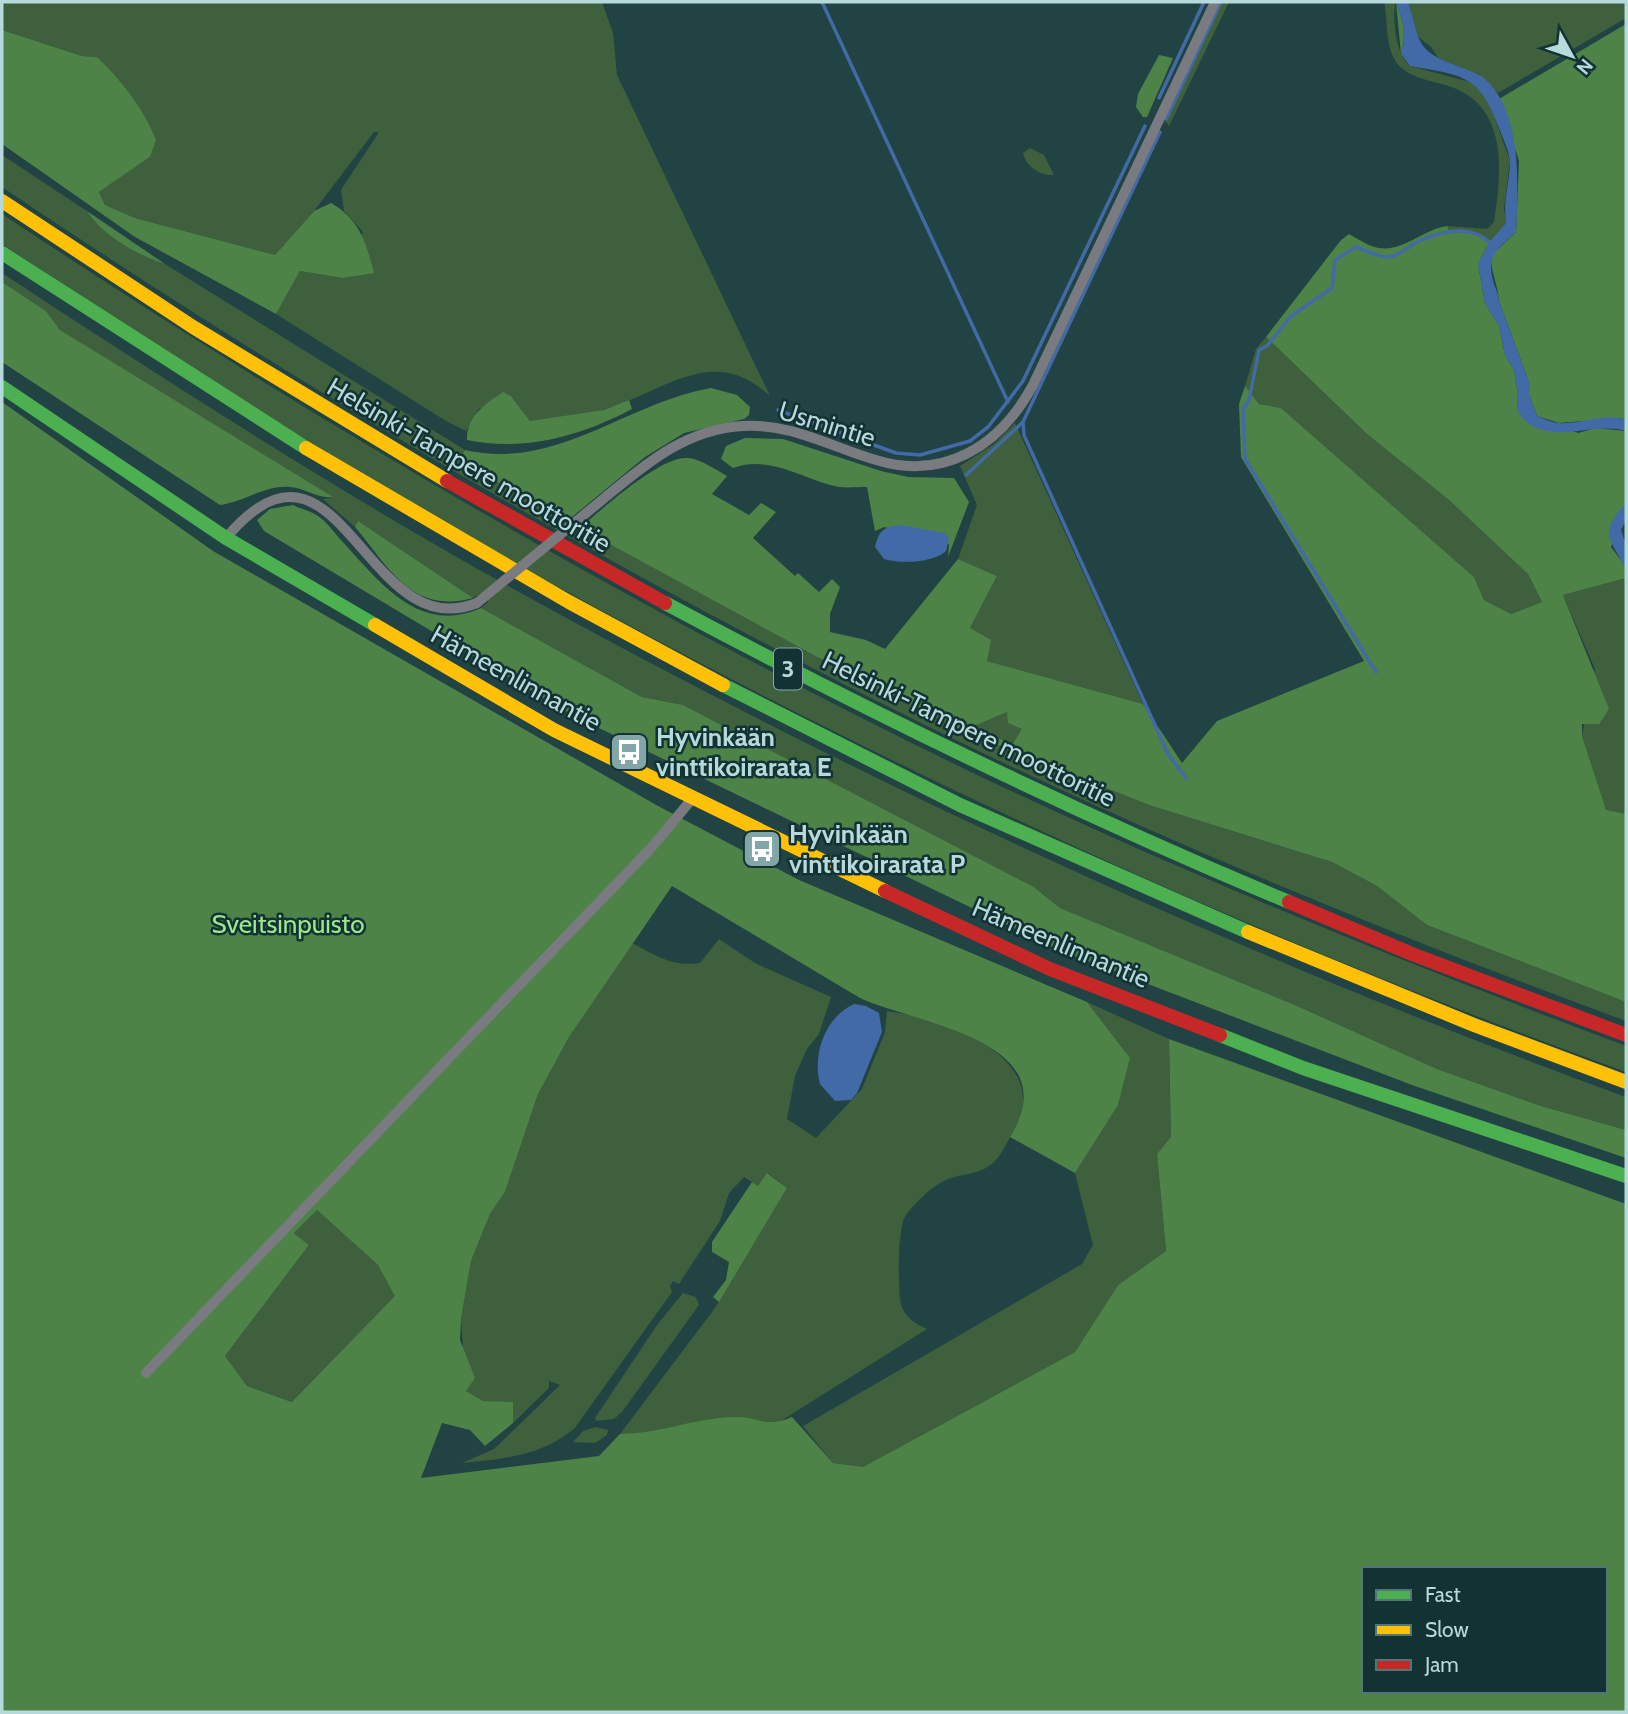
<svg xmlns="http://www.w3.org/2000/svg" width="1628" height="1714" font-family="Cabin,sans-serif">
<rect width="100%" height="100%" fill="#214344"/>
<g fill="#3e603c">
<path d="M 2,2 L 602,2 L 613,33 L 617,75 L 770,396 C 713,343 666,391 606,409 C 582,417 555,417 530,421 L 511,396 L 479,409 L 466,431 L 446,421 L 276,314 L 300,271 L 342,278 L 363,232 L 344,211 L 341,190 L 379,132 L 374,132 L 314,211 L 275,255 L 135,218 L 105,205 L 99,192 L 150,157 L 97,57 L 82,56 L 2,30 Z"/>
<path d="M 1220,2 L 1229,2 L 1169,126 L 1164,119 Z"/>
<path d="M 1384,2 L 1395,2 C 1393,21 1395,53 1410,66 L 1474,83 L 1488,99 L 1510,161 L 1504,209 L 1506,223 L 1490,241 L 1480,235 L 1450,232 L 1447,226 L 1487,229 L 1494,222 C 1503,167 1508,101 1442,84 C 1426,80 1403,75 1395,60 C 1385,44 1388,20 1384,2 Z"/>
<path d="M 1408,2 L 1626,2 L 1626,18 L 1498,93 L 1478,74 L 1439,59 L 1431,47 L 1416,35 Z"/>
<path d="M 1030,148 L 1044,155 L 1054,175 C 1041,176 1026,167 1023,153 Z"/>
<path d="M 2,155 L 87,211 C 104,236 137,255 165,264 L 465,450 L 459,462 L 865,683 L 975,736 L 1149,805 L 1332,862 L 1377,886 L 1427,925 L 1626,1002 L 1626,1021 C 1368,926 1111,820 865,695 C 567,544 279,374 2,187 Z"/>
<path d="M 2,214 C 313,421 636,610 973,773 C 1186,875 1405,963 1626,1046 L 1626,1072 C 1249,936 884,767 533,573 C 351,472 176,358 2,244 Z"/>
<path d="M 2,273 C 171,384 340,493 517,591 C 875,788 1242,957 1626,1097 L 1626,1130 L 1541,1106 L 1437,1069 L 1295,1005 L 1060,908 L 1034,887 L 683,705 L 642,697 L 481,608 L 488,602 L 482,593 L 473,598 L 359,522 L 355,527 L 323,499 L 332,498 L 237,442 L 60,330 L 46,311 L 2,282 Z"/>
<path d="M 1266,337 L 1367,434 L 1449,500 L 1528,574 L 1542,602 L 1511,614 L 1484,600 L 1474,577 L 1281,408 L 1259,404 L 1245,386 L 1256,349 Z"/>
<path d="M 1015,423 L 1143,704 L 987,661 L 970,628 L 997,576 L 958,559 L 977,505 L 960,466 L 994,444 Z"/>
<path d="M 1626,578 L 1626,814 L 1606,811 L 1582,736 L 1595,669 L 1563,595 Z"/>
<path d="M 1007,712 L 1023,729 L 1012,745 L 973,726 Z"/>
<path d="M 719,939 L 755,963 L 831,997 L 819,1034 L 807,1049 L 795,1076 L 787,1119 L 816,1138 L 862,1089 L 885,1032 L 887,1011 C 945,1018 1059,1059 1012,1134 C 1007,1142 1002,1154 995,1161 C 982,1175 962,1173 946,1180 C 932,1186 915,1203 906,1215 C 897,1226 898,1290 901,1304 C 905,1318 916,1324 927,1329 L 776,1424 L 735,1417 L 641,1434 L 620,1434 L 715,1308 L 787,1188 L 768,1173 L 758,1186 L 744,1177 L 729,1193 L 720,1221 L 679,1284 L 673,1281 L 670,1286 L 672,1292 L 574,1429 C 541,1456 503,1459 462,1463 L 494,1449 L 560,1385 L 549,1381 L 549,1388 L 513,1423 L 513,1403 L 483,1401 L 466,1391 L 461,1319 L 471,1261 L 490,1214 L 505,1192 L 538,1094 L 569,1037 L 632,943 C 656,956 673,967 700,963 Z"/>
<path d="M 1087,1002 L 1169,1039 L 1171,1137 L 1157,1155 L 1166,1251 L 1118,1285 L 1075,1352 L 863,1467 L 833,1463 L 803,1426 L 1082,1264 L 1093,1245 L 1075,1173 L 1118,1105 L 1130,1058 Z"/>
<path d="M 317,1210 L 378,1265 L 396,1296 L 293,1402 L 247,1386 L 225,1356 L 309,1245 L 294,1233 Z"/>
<path d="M 683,1293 L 696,1297 L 699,1305 L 622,1412 L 614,1419 L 596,1421 L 595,1418 L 657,1325 Z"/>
<path d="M 595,1427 L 608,1430 L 607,1435 L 595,1443 L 573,1442 L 583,1431 Z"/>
</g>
<g fill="#4e8348" fill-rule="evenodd">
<path d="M 1396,2 C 1403,20 1407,35 1401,54 Z"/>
<path d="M 1626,24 L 1626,420 L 1620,418 L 1559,423 L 1537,416 L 1530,397 L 1530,385 L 1499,301 C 1498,285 1491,273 1491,256 L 1516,232 L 1519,161 L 1499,99 Z"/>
<path d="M 2,30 L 82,56 L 97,57 C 121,80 144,109 156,140 L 150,157 L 99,192 L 105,205 L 135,218 L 275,255 L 314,211 L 331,203 C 360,220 366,242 374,273 L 342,278 L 300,271 L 276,314 L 135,237 L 2,144 Z"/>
<path d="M 1159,55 L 1173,58 L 1147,117 L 1143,117 L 1136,107 L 1138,94 Z"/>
<path d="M 87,211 L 165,264 C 137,255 103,236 87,211 Z"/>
<path d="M 1447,226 L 1450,232 L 1461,229 L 1490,241 L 1478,264 L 1485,303 L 1499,326 L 1505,355 L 1514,370 L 1518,394 L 1517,409 L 1578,433 L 1596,428 L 1626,431 L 1626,503 L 1611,547 L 1624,564 L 1626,578 L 1563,595 L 1609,709 L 1599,724 L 1582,724 L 1582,736 L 1606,810 L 1626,814 L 1626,1002 L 1427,925 L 1377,886 L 1332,862 L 1149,805 L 975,736 L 865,683 L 580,528 C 601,510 661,455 688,458 C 701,459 716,470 727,476 L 712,494 L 749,515 L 761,503 L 776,512 L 753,538 L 795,576 L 798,573 L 819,592 L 832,579 L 840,587 L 830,614 L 830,632 L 866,640 L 885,649 L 958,559 L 997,576 L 970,628 L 991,640 L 987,661 L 1143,704 L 1182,763 L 1217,721 L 1364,661 L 1241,457 L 1239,404 L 1245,386 L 1259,404 L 1281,408 L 1474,577 L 1484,600 L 1511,614 L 1542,602 L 1528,574 L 1449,500 L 1367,434 L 1266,337 L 1341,240 L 1349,234 C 1358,239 1370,247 1379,248 C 1403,252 1424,229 1447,226 ZM 1007,712 L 1008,723 L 1022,729 L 1012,745 L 974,726 Z"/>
<path d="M 2,282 L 46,311 L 60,330 L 333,497 C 317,499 306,488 290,487 C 264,485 245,502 220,505 L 2,362 Z"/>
<path d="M 711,388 L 737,395 L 750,407 L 749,415 L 744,419 L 684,433 L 645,457 L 567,521 L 459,461 L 465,450 C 557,471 625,403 711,388 Z"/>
<path d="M 503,392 L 511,396 L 530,421 L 604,410 L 629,400 L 632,409 C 581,436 524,452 467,440 C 466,417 485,404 503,392 Z"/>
<path d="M 2,402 L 213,551 L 658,806 L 799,880 L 1087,1002 L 1130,1058 L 1118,1105 L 1075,1173 L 1010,1137 C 1070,1040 916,1024 860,998 L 672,886 L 569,1037 L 538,1094 L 505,1192 L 490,1214 L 471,1261 L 461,1319 L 460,1340 L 475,1378 L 466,1391 L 483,1401 L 513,1402 L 513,1423 L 485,1446 L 470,1430 L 442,1423 L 421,1478 L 599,1456 L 620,1434 C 658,1434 695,1418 734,1417 C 759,1416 764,1429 792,1417 L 833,1463 L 863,1467 L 1075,1352 L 1118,1285 L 1166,1251 L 1157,1154 L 1171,1137 L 1169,1039 L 1626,1204 L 1626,1712 L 2,1712 ZM 317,1210 L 378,1265 L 395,1296 L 292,1402 L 247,1386 L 225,1356 L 309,1245 L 294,1233 ZM 1364,1569 L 1605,1569 L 1605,1691 L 1364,1691 Z"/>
<path d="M 745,438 L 783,439 L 881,471 L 908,477 L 954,478 L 969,502 L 948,557 L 949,544 L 884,527 L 875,531 L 867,487 C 858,487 848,488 839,487 C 804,480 769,454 733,468 L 721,459 L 726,446 Z"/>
<path d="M 293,505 C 301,509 311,511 318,516 C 326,521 334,532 340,539 C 379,581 418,636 481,608 L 642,697 L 683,705 L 1034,887 L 1060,908 L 1295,1005 L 1437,1069 L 1541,1106 L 1626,1130 L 1626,1158 L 1412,1085 L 1059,950 L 572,715 L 264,531 L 257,520 L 270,509 Z"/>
<path d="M 358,521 L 473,598 C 411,615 389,567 355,527 Z"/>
<path d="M 767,1173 L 787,1188 L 719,1302 L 713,1297 L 726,1280 L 729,1262 L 712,1252 L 712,1242 L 752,1182 L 758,1186 Z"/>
</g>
<g fill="#426aa6">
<path d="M 1396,2 L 1408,2 C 1420,39 1414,50 1455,65 C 1464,69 1477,72 1485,79 C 1523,113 1518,186 1516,232 C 1500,247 1486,255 1493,280 C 1495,288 1498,292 1499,301 L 1530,385 L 1530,397 L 1537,416 C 1543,418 1552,423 1559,423 C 1582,425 1603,412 1626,420 L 1626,431 C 1593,420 1540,451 1517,410 L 1518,394 L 1514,370 L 1505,355 L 1499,326 L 1485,303 L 1478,264 L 1490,241 L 1506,223 C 1503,202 1509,184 1510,164 C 1510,152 1503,139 1499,128 C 1479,74 1464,76 1410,66 L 1401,54 C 1407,35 1403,20 1396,2 Z"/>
<path d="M 1626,503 L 1626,520 L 1621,530 L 1626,545 L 1626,571 C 1615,541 1594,537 1626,503 Z"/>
<path d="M 901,525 L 945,533 L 949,539 L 946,551 C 933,563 900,564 884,559 L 875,547 C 879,529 885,527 901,525 Z"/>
<path d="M 854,1004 L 866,1006 L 879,1013 L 882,1032 L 857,1093 L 851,1100 L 835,1101 L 820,1084 C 812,1055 825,1017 854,1004 Z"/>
</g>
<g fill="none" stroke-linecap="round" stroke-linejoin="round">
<g stroke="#426aa6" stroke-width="3.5">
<path d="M 822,2 L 1008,402"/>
<path d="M 1159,98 L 1204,2"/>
<path d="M 1166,119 L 1221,2"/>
<path d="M 778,410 L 896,453 L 920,455 L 970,441 L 988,427 L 1023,381 L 1145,126"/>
<path d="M 1023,422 L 1024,435 L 1032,453 L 1168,754 L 1186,778"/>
<path d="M 966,475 L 1023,422 L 1160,132"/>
<path d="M 1376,672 L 1245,459 L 1243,410 L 1249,400 L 1259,350 L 1267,346 L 1291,316 L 1332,288 L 1335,260 L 1356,247 C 1367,251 1381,259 1393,256 C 1401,254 1409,246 1417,242 C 1441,231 1472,223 1492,245"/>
</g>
<g stroke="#7a7a81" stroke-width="10">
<path d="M 608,495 C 649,461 688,429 743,426 C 791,423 831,447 876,460 C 944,481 1000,446 1033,385 L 1215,2"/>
<path d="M 226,538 C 339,403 365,648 477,603"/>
<path d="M 146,1373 L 651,848 L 692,799"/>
</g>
<g stroke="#4caf50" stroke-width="14">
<path d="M 2,253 L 306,448"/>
<path d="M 2,387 L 226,538 L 375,625"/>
<path d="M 665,603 C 869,712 1076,813 1289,902"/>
<path d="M 723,685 L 960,805 L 1248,932"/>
<path d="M 1220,1035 L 1303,1068 L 1626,1176"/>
</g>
<g stroke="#ffc107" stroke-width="14">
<path d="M 2,201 L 193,327 L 447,481"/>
<path d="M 306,448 L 569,602 L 723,685"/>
<path d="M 375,625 L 554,730 L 885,891"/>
<path d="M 1248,932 L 1474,1025 L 1626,1082"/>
</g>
<g stroke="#c62828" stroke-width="14">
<path d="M 447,481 L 665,603"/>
<path d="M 885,891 L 1050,969 L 1220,1035"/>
<path d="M 1289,902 L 1412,954 L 1626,1035"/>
</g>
<path stroke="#7a7a81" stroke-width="10" d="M 477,603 L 608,495"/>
</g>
<defs>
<g id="bus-square" transform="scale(2.0125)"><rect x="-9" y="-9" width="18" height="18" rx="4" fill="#82a5a7" stroke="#123234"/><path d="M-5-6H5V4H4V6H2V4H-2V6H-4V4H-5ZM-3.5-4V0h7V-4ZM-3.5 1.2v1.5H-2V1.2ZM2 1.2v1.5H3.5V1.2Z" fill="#fff"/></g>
</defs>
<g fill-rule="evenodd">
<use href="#bus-square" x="629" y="752"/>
<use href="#bus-square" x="762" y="849"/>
</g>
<g text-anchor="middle" stroke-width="5" stroke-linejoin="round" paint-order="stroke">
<rect fill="#123234" stroke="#85a8aa" stroke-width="2" x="774" y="648.5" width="28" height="41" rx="5"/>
<g font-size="24" font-weight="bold" fill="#b6dadc">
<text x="788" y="677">3</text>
</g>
<g font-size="26" fill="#b6dadc" stroke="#123234">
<text transform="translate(827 424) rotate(17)" y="9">Usmintie</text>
<text transform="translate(469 465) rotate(30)" y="9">Helsinki-Tampere moottoritie</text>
<text transform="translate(516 678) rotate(29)" y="9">Hämeenlinnantie</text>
<text transform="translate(969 729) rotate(26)" y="9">Helsinki-Tampere moottoritie</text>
<text transform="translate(1061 943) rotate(23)" y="9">Hämeenlinnantie</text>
</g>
<g font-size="26" font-weight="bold" fill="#b6dadc" stroke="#123234" text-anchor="start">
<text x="656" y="746">Hyvinkään<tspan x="656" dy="30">vinttikoirarata E</tspan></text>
<text x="789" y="843">Hyvinkään<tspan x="789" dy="30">vinttikoirarata P</tspan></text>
</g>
<g font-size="26" fill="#9ce88b" stroke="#123234">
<text x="288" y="933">Sveitsinpuisto</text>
</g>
</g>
<rect width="1628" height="1714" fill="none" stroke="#b6dadc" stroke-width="7"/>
<rect x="1362" y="1567" width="245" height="126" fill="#123234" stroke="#547577" stroke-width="2"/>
<rect x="1376" y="1590" width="35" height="10" fill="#4caf50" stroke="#547577" stroke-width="2"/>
<text x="1425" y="1602" font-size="21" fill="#b6dadc">Fast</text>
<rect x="1376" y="1625" width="35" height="10" fill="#ffc107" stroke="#547577" stroke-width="2"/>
<text x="1425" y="1637" font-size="21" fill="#b6dadc">Slow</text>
<rect x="1376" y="1660" width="35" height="10" fill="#c62828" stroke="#547577" stroke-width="2"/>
<text x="1425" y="1672" font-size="21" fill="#b6dadc">Jam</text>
<g transform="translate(1572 56) rotate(130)" stroke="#123234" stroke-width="5" paint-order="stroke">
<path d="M0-5L12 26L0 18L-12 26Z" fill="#b6dadc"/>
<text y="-10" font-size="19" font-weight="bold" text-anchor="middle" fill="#b6dadc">N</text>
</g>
</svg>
